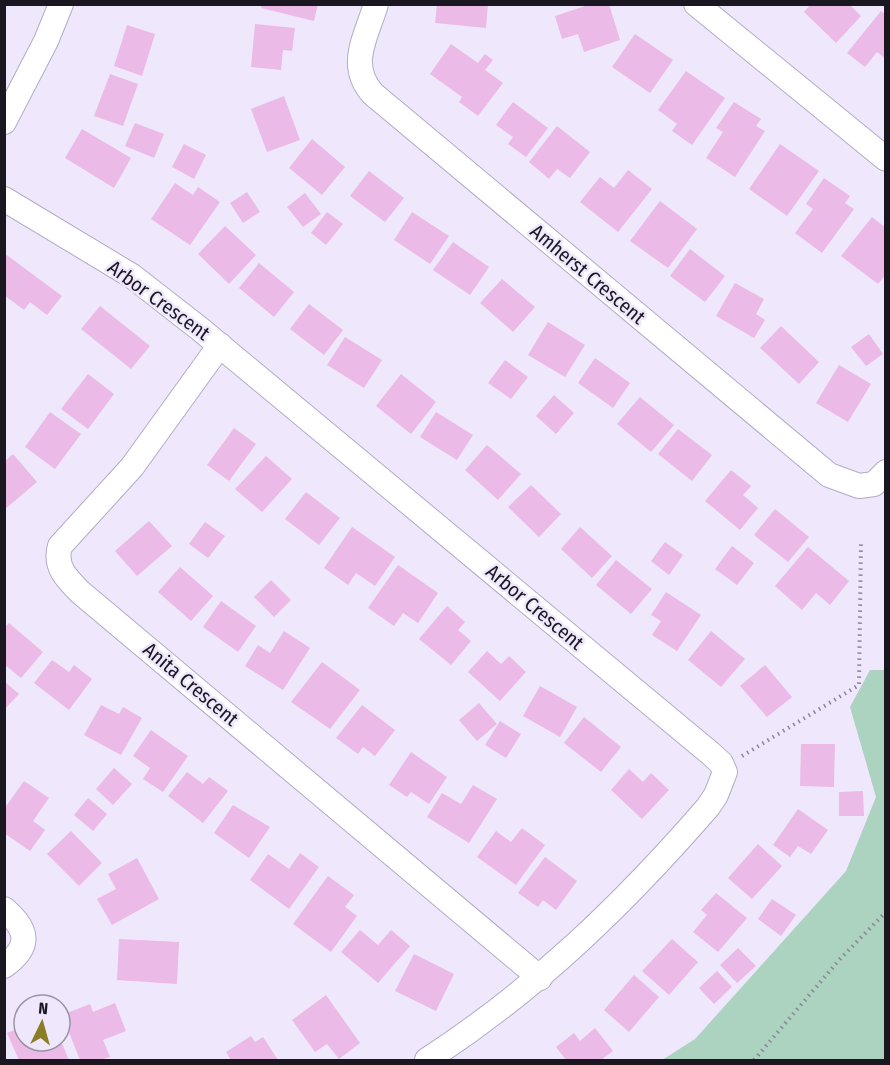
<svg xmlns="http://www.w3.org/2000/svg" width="890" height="1065" font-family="'Fira Sans Condensed',sans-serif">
<rect width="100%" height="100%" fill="#efe8fd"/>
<path fill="#acd2c0" d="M 870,670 L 886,670 L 885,1060 L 662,1060 L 695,1039 L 846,871 L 876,797 L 850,707 Z"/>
<g fill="#ebbae6">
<path d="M 262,4 L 318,4 L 314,21 L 261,8 Z"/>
<path d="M 437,4 L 488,4 L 486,28 L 435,23 Z"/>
<path d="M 591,4 L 609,4 L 620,40 L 584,52 L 578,34 L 562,39 L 555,16 Z"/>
<path d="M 811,4 L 849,4 L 861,16 L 836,43 L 804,12 Z"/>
<path d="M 881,11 L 886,15 L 886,59 L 877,52 L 865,67 L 847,53 Z"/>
<path d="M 255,24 L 295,28 L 292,51 L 283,50 L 281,70 L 251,67 Z"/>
<path d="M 127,25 L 155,34 L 142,76 L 114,66 Z"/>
<path d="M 635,34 L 673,60 L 650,93 L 612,67 Z"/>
<path d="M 451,44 L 478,63 L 485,54 L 493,60 L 485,70 L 503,83 L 478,116 L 459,102 L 462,97 L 430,74 Z"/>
<path d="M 686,71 L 725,98 L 692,145 L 672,131 L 677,124 L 658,110 Z"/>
<path d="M 110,74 L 138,84 L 123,126 L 94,116 Z"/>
<path d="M 284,96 L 300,140 L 267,152 L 251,109 Z"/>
<path d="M 513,102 L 548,128 L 526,157 L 508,144 L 513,137 L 496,125 Z"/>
<path d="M 734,102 L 761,119 L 756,126 L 765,131 L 735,177 L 706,158 L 723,132 L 716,128 Z"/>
<path d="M 135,123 L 164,134 L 154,158 L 125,146 Z"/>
<path d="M 557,126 L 590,152 L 570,178 L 557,169 L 549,179 L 529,162 Z"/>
<path d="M 82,129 L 131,158 L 114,188 L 65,158 Z"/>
<path d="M 312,139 L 345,167 L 322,195 L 289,168 Z"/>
<path d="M 184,144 L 206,155 L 194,179 L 172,167 Z"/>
<path d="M 780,144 L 819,171 L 787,216 L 749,189 Z"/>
<path d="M 628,170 L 652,189 L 618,232 L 580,202 L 600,177 L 614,188 Z"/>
<path d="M 369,171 L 404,198 L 385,222 L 350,196 Z"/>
<path d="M 824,178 L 850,196 L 845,203 L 854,209 L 822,253 L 795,233 L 813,209 L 806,204 Z"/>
<path d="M 175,183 L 193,195 L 198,187 L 220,202 L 190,245 L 151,219 Z"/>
<path d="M 247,192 L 260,212 L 243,223 L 230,203 Z"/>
<path d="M 305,193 L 321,214 L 303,227 L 287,207 Z"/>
<path d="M 660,201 L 697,229 L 668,268 L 630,241 Z"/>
<path d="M 327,212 L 343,224 L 326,245 L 311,233 Z"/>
<path d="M 412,212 L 449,236 L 430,264 L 394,240 Z"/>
<path d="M 872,217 L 886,228 L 886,274 L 878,284 L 841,256 Z"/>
<path d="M 225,226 L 256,255 L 229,284 L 198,254 Z"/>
<path d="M 453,242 L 489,267 L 470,295 L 433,270 Z"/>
<path d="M 690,249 L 725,276 L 705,302 L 670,276 Z"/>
<path d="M 4,253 L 62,296 L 47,315 L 30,302 L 24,310 L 4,295 Z"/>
<path d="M 259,263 L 294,292 L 274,317 L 239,288 Z"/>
<path d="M 502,279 L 535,307 L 513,332 L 480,303 Z"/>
<path d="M 735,283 L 764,299 L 756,314 L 765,320 L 754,338 L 716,316 Z"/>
<path d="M 309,304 L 343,330 L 324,355 L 290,329 Z"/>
<path d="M 100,306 L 150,346 L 131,369 L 81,329 Z"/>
<path d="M 548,322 L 585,345 L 565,377 L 528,355 Z"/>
<path d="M 781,326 L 819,362 L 799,384 L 760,348 Z"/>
<path d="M 869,334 L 883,354 L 866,366 L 851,347 Z"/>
<path d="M 345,337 L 382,360 L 364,388 L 327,365 Z"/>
<path d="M 595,358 L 630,383 L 613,408 L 578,383 Z"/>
<path d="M 505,360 L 528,377 L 511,399 L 488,383 Z"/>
<path d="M 839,365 L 871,384 L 848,422 L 816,403 Z"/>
<path d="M 88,374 L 114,394 L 88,429 L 61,409 Z"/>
<path d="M 401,374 L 436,402 L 411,434 L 376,406 Z"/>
<path d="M 554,395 L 574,413 L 556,434 L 536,416 Z"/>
<path d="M 640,397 L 674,425 L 651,452 L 617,424 Z"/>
<path d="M 50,412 L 81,434 L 55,469 L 25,447 Z"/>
<path d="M 436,412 L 473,435 L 457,460 L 420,437 Z"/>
<path d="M 234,428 L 256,444 L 229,481 L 207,465 Z"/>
<path d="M 678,429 L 712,455 L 692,481 L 658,454 Z"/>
<path d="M 487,445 L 521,474 L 498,500 L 465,470 Z"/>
<path d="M 13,454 L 37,482 L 4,510 L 4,462 Z"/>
<path d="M 266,456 L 292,479 L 262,512 L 235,489 Z"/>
<path d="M 731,470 L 751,486 L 743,495 L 758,508 L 740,530 L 705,501 Z"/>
<path d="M 531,485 L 561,514 L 539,537 L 508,507 Z"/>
<path d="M 306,492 L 340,518 L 319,545 L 285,519 Z"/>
<path d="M 775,509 L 809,537 L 788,562 L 754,535 Z"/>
<path d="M 149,521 L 172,546 L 137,576 L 115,551 Z"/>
<path d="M 205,522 L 225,536 L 208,558 L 189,544 Z"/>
<path d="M 352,527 L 395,557 L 375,586 L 356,573 L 348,585 L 324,568 Z"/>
<path d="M 580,527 L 612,556 L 592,578 L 561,549 Z"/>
<path d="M 665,542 L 683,555 L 669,575 L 651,561 Z"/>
<path d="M 732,546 L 754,563 L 737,585 L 715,569 Z"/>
<path d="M 808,547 L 849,581 L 830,605 L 816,593 L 802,610 L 775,586 Z"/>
<path d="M 616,560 L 652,589 L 631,614 L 596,585 Z"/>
<path d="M 398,565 L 438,593 L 418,623 L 403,613 L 394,626 L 368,608 Z"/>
<path d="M 180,567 L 213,596 L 191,621 L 158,592 Z"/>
<path d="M 271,580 L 291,600 L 274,617 L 254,597 Z"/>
<path d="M 666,592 L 701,615 L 677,651 L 652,635 L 661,621 L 651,615 Z"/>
<path d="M 221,601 L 256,626 L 238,652 L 203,627 Z"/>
<path d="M 447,606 L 465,622 L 458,630 L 471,641 L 451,665 L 419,639 Z"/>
<path d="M 9,623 L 43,652 L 21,678 L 4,664 L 4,628 Z"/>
<path d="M 284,631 L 310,648 L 283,690 L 245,666 L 258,645 L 270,653 Z"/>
<path d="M 711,631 L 745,659 L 721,687 L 688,660 Z"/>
<path d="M 487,651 L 501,664 L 509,656 L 526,672 L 500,701 L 468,672 Z"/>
<path d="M 52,660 L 69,672 L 74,665 L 92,679 L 69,710 L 34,683 Z"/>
<path d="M 322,662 L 360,690 L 330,729 L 291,702 Z"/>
<path d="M 765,665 L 792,697 L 767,717 L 740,686 Z"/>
<path d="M 4,681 L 19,694 L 4,710 Z"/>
<path d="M 540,686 L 577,707 L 560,737 L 523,716 Z"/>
<path d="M 479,703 L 497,724 L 477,741 L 459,720 Z"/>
<path d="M 101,705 L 119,714 L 123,707 L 142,718 L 121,755 L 84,735 Z"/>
<path d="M 362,705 L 395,730 L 375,756 L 363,747 L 358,754 L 336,738 Z"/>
<path d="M 584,717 L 621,747 L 601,772 L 564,743 Z"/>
<path d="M 500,721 L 521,734 L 506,758 L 485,745 Z"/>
<path d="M 151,730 L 188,756 L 163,792 L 143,779 L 150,768 L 133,756 Z"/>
<path d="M 801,744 L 835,744 L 834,787 L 800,786 Z"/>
<path d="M 411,752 L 447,777 L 429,804 L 411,792 L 407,797 L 389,785 Z"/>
<path d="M 114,768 L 132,784 L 113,805 L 96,789 Z"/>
<path d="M 629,769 L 643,782 L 651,773 L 669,790 L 642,819 L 611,790 Z"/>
<path d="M 187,772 L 203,784 L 209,777 L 228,791 L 203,823 L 168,796 Z"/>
<path d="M 24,781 L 49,798 L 33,821 L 45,830 L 30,851 L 4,833 L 4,809 Z"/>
<path d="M 473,785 L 497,799 L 469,843 L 427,817 L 442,793 L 461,804 Z"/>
<path d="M 863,791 L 864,816 L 839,816 L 839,792 Z"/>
<path d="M 88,798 L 107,814 L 93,831 L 74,815 Z"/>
<path d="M 233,805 L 270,827 L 249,858 L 214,833 Z"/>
<path d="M 798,809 L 828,830 L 811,854 L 798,846 L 790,857 L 773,845 Z"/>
<path d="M 522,828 L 545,845 L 516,885 L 477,857 L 496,831 L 511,842 Z"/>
<path d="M 71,831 L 102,863 L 79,886 L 47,854 Z"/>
<path d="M 758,844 L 782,866 L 752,899 L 728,878 Z"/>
<path d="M 300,853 L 319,867 L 289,909 L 250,880 L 268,854 L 289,869 Z"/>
<path d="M 545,857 L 577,881 L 556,910 L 543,900 L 538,907 L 518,893 Z"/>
<path d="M 137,858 L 159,899 L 112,925 L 97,899 L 116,889 L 108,874 Z"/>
<path d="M 328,876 L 354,895 L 345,907 L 357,916 L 331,952 L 293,924 Z"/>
<path d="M 716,893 L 747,918 L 718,952 L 693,932 L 707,915 L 701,910 Z"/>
<path d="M 772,899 L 796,915 L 781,936 L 758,919 Z"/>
<path d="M 360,930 L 378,945 L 391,930 L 410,946 L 378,983 L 341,952 Z"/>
<path d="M 119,939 L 179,942 L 177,984 L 117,980 Z"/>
<path d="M 672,939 L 698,962 L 669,995 L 642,971 Z"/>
<path d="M 738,948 L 756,966 L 737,983 L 720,965 Z"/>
<path d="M 414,954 L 454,974 L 436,1011 L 395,991 Z"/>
<path d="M 717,971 L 732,987 L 714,1004 L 699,988 Z"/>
<path d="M 634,975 L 659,997 L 629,1032 L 604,1010 Z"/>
<path d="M 326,995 L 360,1043 L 339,1059 L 327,1044 L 315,1052 L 292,1020 Z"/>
<path d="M 115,1003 L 126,1031 L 103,1040 L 110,1057 L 100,1060 L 80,1060 L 62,1015 L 90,1004 L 93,1012 Z"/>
<path d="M 24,1026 L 24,1041 L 61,1041 L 69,1060 L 19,1060 L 7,1033 Z"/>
<path d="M 595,1028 L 613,1051 L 601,1060 L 566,1060 L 556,1047 L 574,1033 L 580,1041 Z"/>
<path d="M 251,1036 L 255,1042 L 263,1037 L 278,1060 L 231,1060 L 226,1052 Z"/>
</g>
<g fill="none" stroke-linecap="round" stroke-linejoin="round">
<g stroke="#b3abc4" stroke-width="26">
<g id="minor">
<path d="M 376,4 C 366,38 347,65 373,94 L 829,475 L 859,486 L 874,484 L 886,472"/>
<path d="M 696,4 L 886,159"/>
<path d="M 4,122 L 46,41 L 61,4"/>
<path d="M 4,199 L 132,276 L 200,329 L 710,753 L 721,763 L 725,772 L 716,795 L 708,807 C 623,905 536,989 427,1060"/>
<path d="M 220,345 L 132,467 L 60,546 C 54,566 66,578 80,592 L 540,978"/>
<path d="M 4,909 C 29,930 31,947 4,966"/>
</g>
</g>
<g stroke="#8b8696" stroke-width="4" stroke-dasharray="1.5 4.5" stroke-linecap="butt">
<path d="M 742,756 L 859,685 L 861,541"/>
<path d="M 754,1060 L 840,959 L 886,912"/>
</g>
<use href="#minor" stroke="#fff" stroke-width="24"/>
</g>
<g text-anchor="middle" stroke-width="5" stroke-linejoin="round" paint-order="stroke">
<g font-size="20" fill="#1a1720" stroke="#efe8fd">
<text transform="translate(588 274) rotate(40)" y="7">Amherst Crescent</text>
<text transform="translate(159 300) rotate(36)" y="7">Arbor Crescent</text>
<text transform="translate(535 607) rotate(40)" y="7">Arbor Crescent</text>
<text transform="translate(191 684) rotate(40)" y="7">Anita Crescent</text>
</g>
</g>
<rect width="890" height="1065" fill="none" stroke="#1a1720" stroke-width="12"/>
<g transform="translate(42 1023) rotate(5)"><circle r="28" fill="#efe8fd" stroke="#9a94a5" stroke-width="1.5"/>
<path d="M0-4.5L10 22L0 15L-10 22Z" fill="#8a7d23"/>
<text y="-9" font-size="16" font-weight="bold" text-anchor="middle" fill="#1a1720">N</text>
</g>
</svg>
